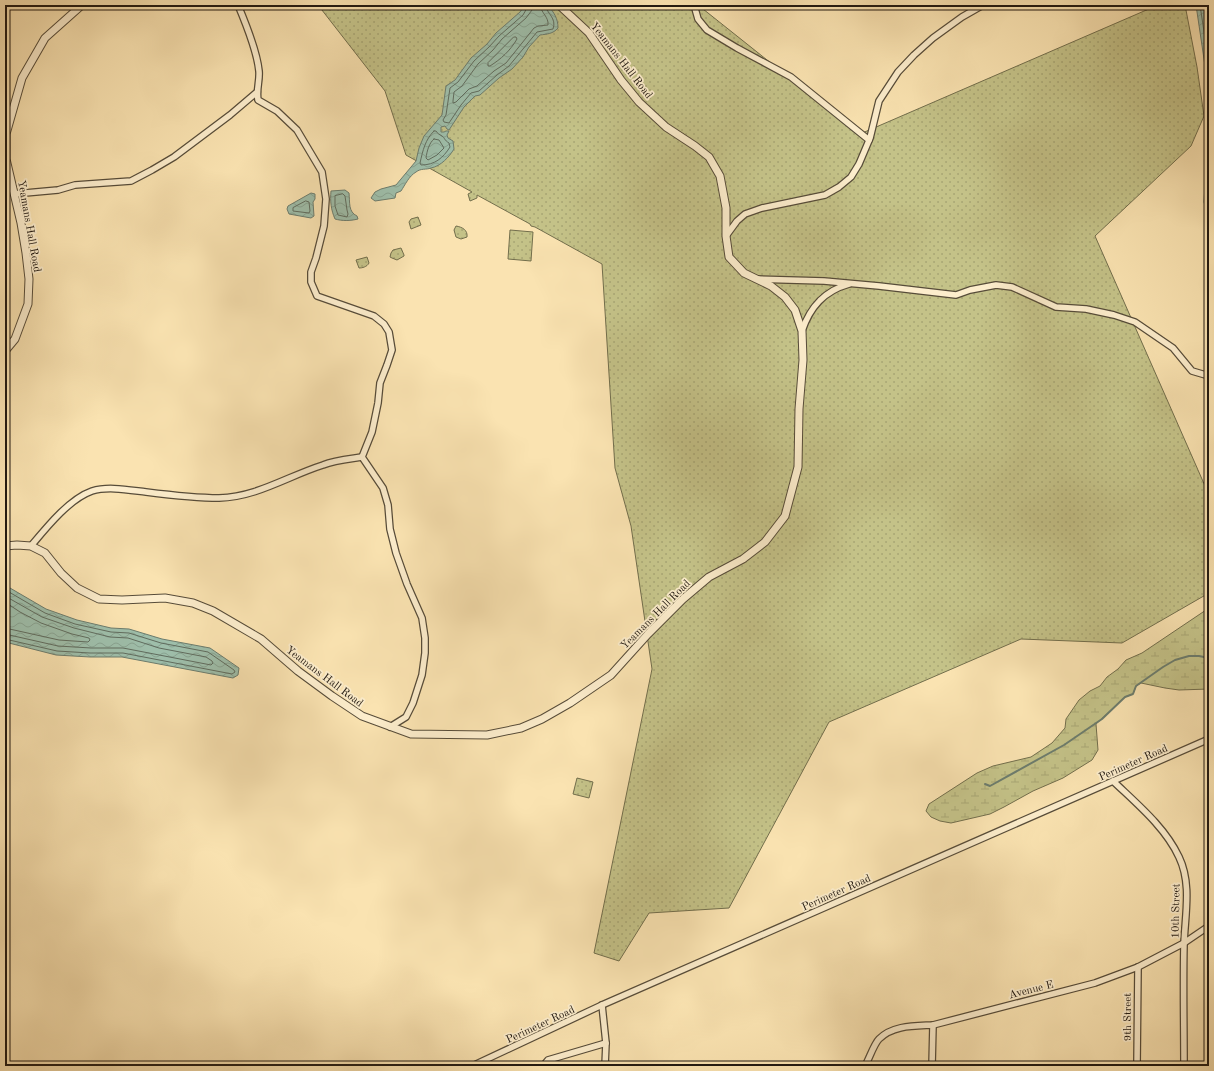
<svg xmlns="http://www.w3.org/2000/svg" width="1214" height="1071" font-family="'Old Standard TT',serif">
<defs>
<pattern id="grass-dots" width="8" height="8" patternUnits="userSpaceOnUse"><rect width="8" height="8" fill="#c4c288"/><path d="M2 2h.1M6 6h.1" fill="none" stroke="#a8a674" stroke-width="1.8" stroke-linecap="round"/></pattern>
<pattern id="wetland-marsh" width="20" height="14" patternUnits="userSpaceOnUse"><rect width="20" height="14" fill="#c4c288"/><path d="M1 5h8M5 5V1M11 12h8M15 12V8" fill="none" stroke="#a8a674"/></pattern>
<pattern id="water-waves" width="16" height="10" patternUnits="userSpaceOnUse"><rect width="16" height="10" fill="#9ebeaa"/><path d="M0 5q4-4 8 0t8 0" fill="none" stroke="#88a391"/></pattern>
</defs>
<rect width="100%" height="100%" fill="#fae3b1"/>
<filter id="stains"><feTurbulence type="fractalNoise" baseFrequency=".005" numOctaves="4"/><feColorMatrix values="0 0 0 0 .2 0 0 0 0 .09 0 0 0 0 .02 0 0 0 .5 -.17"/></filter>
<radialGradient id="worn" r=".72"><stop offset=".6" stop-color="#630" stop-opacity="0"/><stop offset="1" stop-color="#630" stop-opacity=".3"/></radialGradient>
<g fill="url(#grass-dots)" stroke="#726e4c">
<path d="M 318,5 L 698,5 L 860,134 L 1158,5 L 1185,5 L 1197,67 L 1204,116 L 1191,146 L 1095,236 L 1209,495 L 1209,593 L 1122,643 L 1021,639 L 829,722 L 729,908 L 649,913 L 619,961 L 594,953 L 652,669 L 631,526 L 615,468 L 602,264 L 535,227 L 531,226 L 530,224 L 477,195 L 477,198 L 470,201 L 468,194 L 472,192 L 406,155 L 385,91 Z"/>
<path d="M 418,217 L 421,225 L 411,229 L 409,222 L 411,219 Z"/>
<path d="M 456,226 C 462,227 468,230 467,237 L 461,239 L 456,237 L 454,230 Z"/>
<path d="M 510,230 L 533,232 L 531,261 L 508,259 Z"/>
<path d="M 401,248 L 404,255 L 404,256 L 397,260 L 392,258 L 390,257 L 391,253 L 393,250 Z"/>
<path d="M 367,257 L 369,263 C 367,267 362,268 359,268 L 356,260 Z"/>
<path d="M 577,778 L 593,782 L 589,798 L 573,794 Z"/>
</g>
<path fill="url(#wetland-marsh)" stroke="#726e4c" d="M 1209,608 L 1209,689 L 1179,690 L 1165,688 L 1141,683 L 1136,686 L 1133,694 L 1125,697 L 1096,724 L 1098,750 L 1092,760 L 1063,778 L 1033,791 L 1004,807 L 990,814 L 951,823 L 940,821 L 931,817 L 926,811 L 929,804 L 977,773 L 993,766 L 1031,757 L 1052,743 L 1065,728 L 1066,719 L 1079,700 L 1090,691 L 1100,686 L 1107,677 L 1118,669 L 1126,660 L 1142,653 Z"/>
<g fill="url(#water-waves)" stroke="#6c7c6d">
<path d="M 525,5 L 548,5 C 554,13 558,18 558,28 C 553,34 547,34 540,35 L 529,47 L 523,57 L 512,69 L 499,78 L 480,95 L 475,96 L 464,107 L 449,130 L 447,129 L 445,126 L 441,127 L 441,132 L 444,132 L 446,131 L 449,131 L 447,135 L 448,138 L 453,141 L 454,149 C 449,157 441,166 431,168 C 426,170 421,168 416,172 C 409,176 405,185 401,191 L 396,193 L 395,198 L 375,201 L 371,198 L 375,192 L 381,189 L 396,185 L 416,161 L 419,148 L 424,136 L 442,115 L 446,86 L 455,80 L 471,58 L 487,44 L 496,33 L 520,12 Z"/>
<path d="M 1196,5 L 1209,5 L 1209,93 Z"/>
<path d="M 1209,119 L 1209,221 L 1204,202 Z"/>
<path d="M 345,190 L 349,193 C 350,202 348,212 357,216 L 358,219 C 350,221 342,221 335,219 C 331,210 330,201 331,191 Z"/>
<path d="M 311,193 L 315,194 L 315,199 L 313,202 L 314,216 L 311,218 L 289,214 L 287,209 L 288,206 Z"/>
<path d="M 5,587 L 10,588 L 46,609 L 77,620 L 111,628 L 129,629 L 162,639 L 210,648 L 239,668 L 238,675 L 233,678 L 122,657 L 90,657 L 56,655 L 5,642 Z"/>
</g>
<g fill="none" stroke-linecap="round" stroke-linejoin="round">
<g stroke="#606c5e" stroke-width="1">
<path d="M 528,5 L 527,8 L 523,15 L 499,36 L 489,47 L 474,61 L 458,82 L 450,88 L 446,115 L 443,120 L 444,122 L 449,123 L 461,105 L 471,93 L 479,91 L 497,75 L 509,66 L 537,32 L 553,29 C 557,18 547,14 545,5"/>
<path d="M 533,5 L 532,10 L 526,18 L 502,39 L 493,50 L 478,64 L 462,86 L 454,92 L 453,101 L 453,103 L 456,102 L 469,89 L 477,86 L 494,71 L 506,63 L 534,28 L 538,26 L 548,25 C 549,17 541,13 540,5"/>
<path d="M 1200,5 L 1209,65"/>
<path d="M 514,37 L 516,37 L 517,39 C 510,51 501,59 490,66 L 488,66 L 488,63 Z"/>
<path d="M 434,131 L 436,131 C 438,134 439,134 442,136 C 445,138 444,140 449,143 L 450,147 C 443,158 435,165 421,165 L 420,163 C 423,150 425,140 434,131 Z"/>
<path d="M 434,139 L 439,140 L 444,148 L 437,155 L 428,160 L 426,158 C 427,151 429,143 434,139 Z"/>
<path d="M 343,194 L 345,196 L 347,210 L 348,214 L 347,217 L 338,215 L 335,206 L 335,196 Z"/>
<path d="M 306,201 L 309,202 L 310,211 L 309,213 L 293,211 L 293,208 Z"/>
<path d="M 5,591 L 9,592 L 45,613 L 75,624 L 111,632 L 129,633 L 161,643 L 208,652 L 234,670 L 235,672 L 232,674 L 123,653 L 90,653 L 57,651 L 5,639"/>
<path d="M 5,596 L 42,617 L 74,628 L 110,637 L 128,638 L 159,648 L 206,657 L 212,661 L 213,663 L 211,665 L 123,648 L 91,648 L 58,646 L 5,634"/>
<path d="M 5,602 L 20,612 L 41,623 L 72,634 L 89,638 L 90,640 L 88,642 L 59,640 L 5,628"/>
</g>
<path stroke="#6c7c6d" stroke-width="2" d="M 985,784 L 990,786 L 1064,745 L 1102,719 L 1125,697 L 1133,694 L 1136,686 L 1163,667 L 1175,660 L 1189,656 L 1199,656 L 1209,658"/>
<g stroke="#574c39" stroke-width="8">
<g id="minor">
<path d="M 238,5 C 246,24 257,51 259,71 C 260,81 256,89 258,100 L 277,111 L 297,130 L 322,172 L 326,199 L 324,226 L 316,258 L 311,272 L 311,282 L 317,296 L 374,316 L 384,324 L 389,332 L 392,350 L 387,365 L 380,383 L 378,403 L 372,432 L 362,457 L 383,488 L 388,505 L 390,529 L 396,553 L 407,584 L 422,618 L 425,638 L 425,653 L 422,675 L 413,703 L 406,717 L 390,727"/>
<path d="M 694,5 L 698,19 L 707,30 L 737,48 L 791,77 L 869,140"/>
<path d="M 14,194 L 58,190 L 75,185 L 131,181 L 152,170 L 174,157 L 230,115 L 257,92"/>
<path d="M 726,236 L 737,221 L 745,214 L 762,208 L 825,195 L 839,187 L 851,177 L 859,164 L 870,138 L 879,101 L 898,72 L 914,55 L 933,38 L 962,17 L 983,5"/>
<path d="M 757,279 L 824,281 L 879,286 L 956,295 L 970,290 L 996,285 L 1012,287 L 1056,307 L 1086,309 L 1114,315 L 1135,322 L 1173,348 L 1192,371 L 1209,376"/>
<path d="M 802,331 C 810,307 824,291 849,284"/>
<path d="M 31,546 C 46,528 69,499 92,491 C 108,486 129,490 146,492 C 170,495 195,498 219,498 C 257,497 288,476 323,465 C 335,460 349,459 362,457"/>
<path d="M 1113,781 C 1137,804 1165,827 1179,857 C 1192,884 1185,915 1184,944 C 1183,985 1184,1025 1184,1066"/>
<path d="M 602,1005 L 606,1043 L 605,1066"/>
<path d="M 472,1066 L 602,1005 L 1209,739"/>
<path d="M 543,1066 L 548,1060 L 606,1043"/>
<path d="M 865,1066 C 869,1059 874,1044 879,1039 C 893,1025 915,1026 933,1025 L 1095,983 L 1138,967 L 1184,943 L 1209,926"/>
<path d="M 932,1066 L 933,1025"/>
<path d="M 1137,1066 L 1138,967"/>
<path d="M 1206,1066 L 1209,1064"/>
</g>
</g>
<g stroke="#574c39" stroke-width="9">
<g id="tertiary">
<path d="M 5,351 L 15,339 L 28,304 L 29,279 L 26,253 L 21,223 L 6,159 L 6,134 L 22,78 L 45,38 L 82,5"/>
<path d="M 5,546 L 17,545 L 31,546 L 45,553 L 61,573 L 77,588 L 99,599 L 122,600 L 165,598 L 193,603 L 213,611 L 261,639 L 298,671 L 332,696 L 362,716 L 411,734 L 487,735 L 521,728 L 542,719 L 570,703 L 611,675 L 648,634 L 683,599 L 709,577 L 743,559 L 765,542 L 785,516 L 798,467 L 799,409 L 803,360 L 802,331 L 795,310 L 785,297 L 771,286 L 744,273 L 729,257 L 726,236 L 726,208 L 720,176 L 709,157 L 695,146 L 666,127 L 639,102 L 621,80 L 589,33 L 559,5"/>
</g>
</g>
<use href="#minor" stroke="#fcedcc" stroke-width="5.5"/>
<use href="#tertiary" stroke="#fcedcc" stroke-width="7"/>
</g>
<g text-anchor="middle" stroke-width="3.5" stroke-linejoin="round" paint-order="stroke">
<g font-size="11" fill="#211911" stroke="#fcedcc">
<text transform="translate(622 60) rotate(52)" y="4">Yeamans Hall Road</text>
<text transform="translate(30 226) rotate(80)" y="4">Yeamans Hall Road</text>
<text transform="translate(655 614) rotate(-45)" y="4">Yeamans Hall Road</text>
<text transform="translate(325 676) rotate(37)" y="4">Yeamans Hall Road</text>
<text transform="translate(1133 762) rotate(-24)" y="4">Perimeter Road</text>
<text transform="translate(836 892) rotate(-24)" y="4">Perimeter Road</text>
<text transform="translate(1175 911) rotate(-89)" y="4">10th Street</text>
<text transform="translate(1031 989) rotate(-14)" y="4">Avenue E</text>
<text transform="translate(1127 1017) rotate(-90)" y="4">9th Street</text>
<text transform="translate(540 1024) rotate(-25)" y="4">Perimeter Road</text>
</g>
</g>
<rect width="1214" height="1071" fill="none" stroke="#fae3b1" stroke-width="20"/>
<rect x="6" y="6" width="1202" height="1059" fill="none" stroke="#211911" stroke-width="2"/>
<rect x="10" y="10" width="1194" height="1051" fill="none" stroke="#211911"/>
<rect width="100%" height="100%" filter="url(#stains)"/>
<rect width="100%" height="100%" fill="url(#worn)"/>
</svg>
